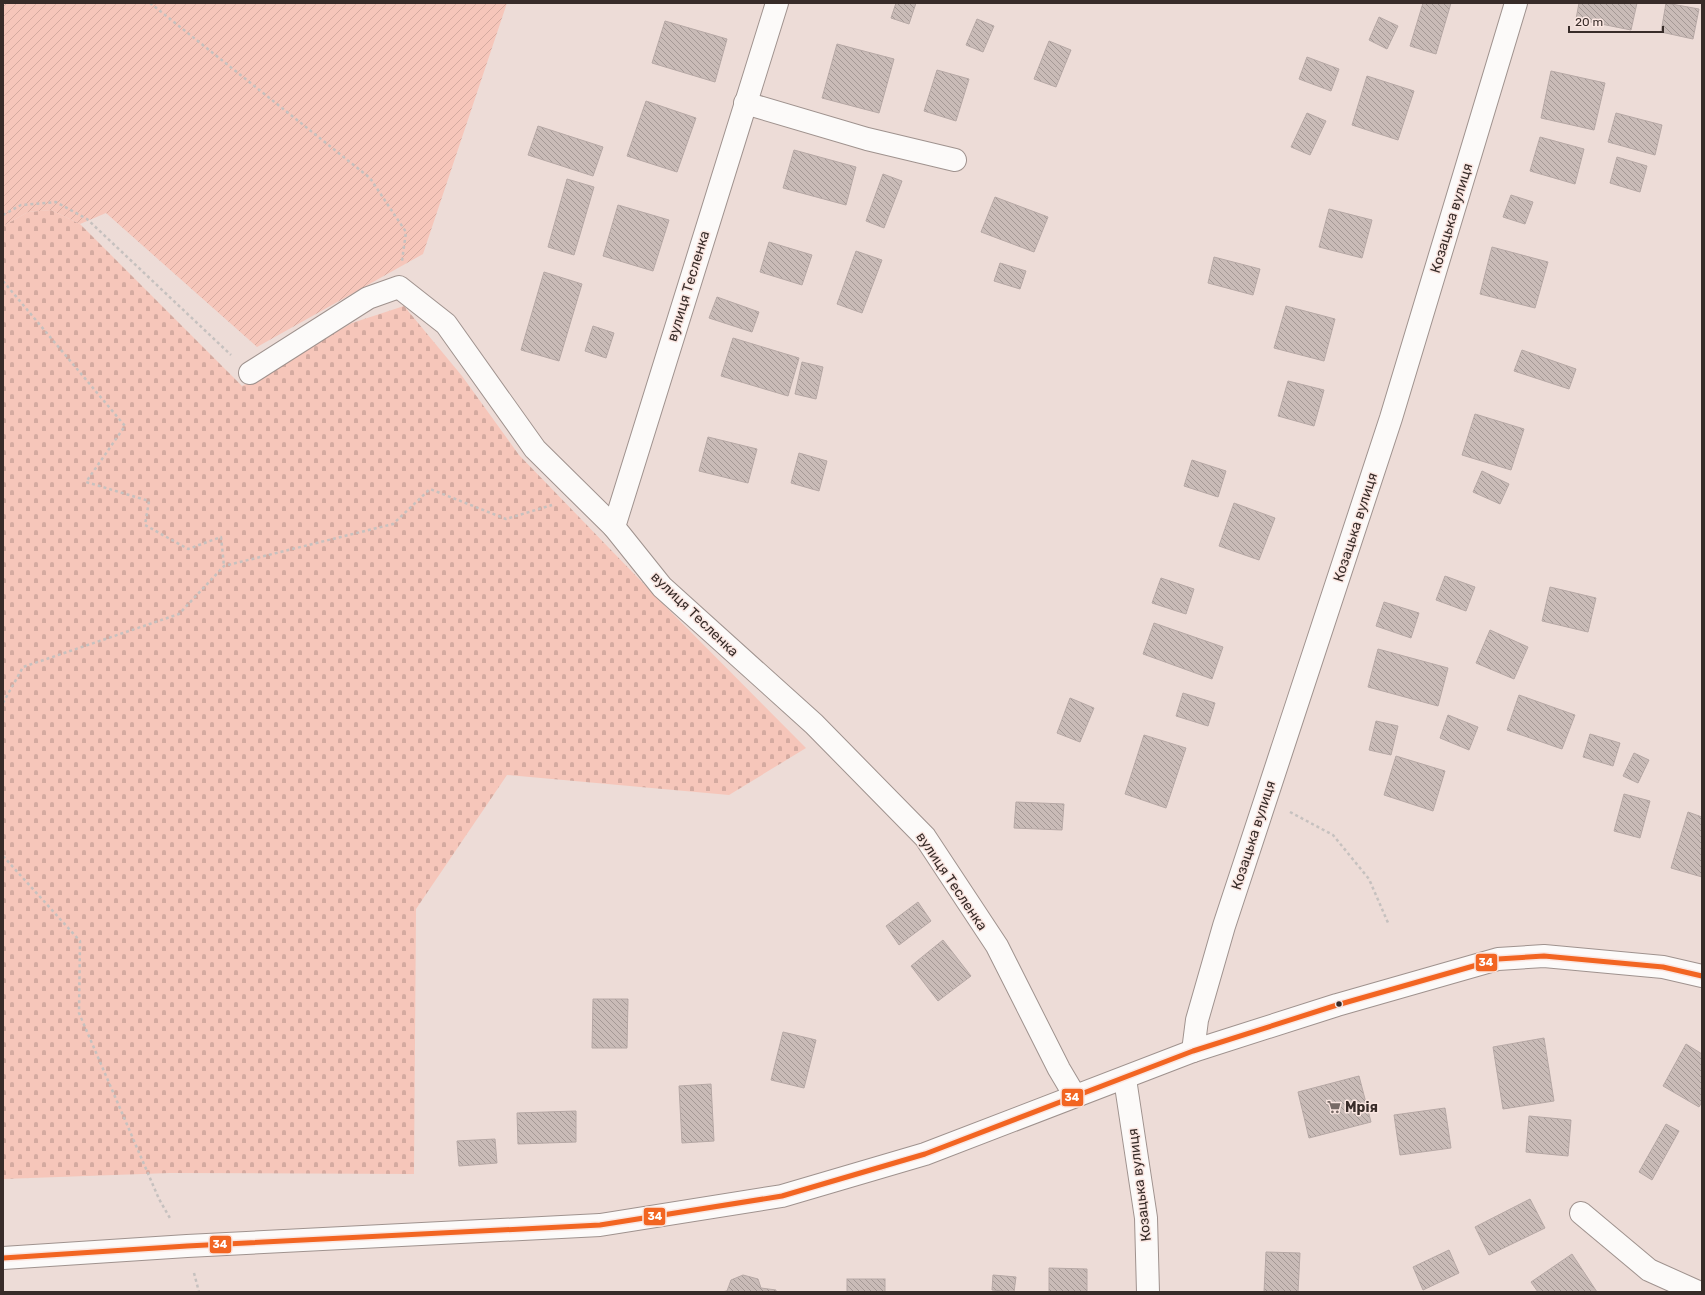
<svg xmlns="http://www.w3.org/2000/svg" width="1705" height="1295" font-family="Rubik,sans-serif">
<defs>
<pattern id="cemetery-stones" width="16" height="16" patternUnits="userSpaceOnUse"><rect width="16" height="16" fill="#f6c6ba"/><path d="M2 7V4a2 2 0 0 1 4 0v3zM10 15v-3a2 2 0 0 1 4 0v3z" fill="#d4aaa0"/></pattern>
<pattern id="garden-furrows" width="10" height="10" patternUnits="userSpaceOnUse"><rect width="10" height="10" fill="#f6c6ba"/><path d="M-1 1l2-2M0 10L10 0M9 11l2-2" fill="none" stroke="#d4aaa0"/></pattern>
<pattern id="building-back-hatch" width="6" height="6" patternUnits="userSpaceOnUse"><rect width="6" height="6" fill="#c9bbb7"/><path d="M-1 5l2 2M0 0l6 6M5-1l2 2" fill="none" stroke="#a49895"/></pattern>
</defs>
<rect width="100%" height="100%" fill="#eddcd7"/>
<path fill="url(#cemetery-stones)" d="M 51,210 L 80,224 L 242,386 L 352,323 L 404,306 L 462,376 L 519,455 L 670,611 L 806,748 L 729,795 L 507,775 L 416,909 L 414,1174 L 170,1173 L 3,1179 L 3,226 L 28,212 Z"/>
<path fill="url(#garden-furrows)" d="M 3,3 L 507,3 L 423,254 L 257,347 L 106,213 L 80,224 L 51,210 L 28,212 L 3,226 Z"/>
<g fill="url(#building-back-hatch)" stroke="#b6a8a5">
<path d="M 896,3 L 916,3 L 909,24 L 891,18 Z"/>
<path d="M 1423,3 L 1451,3 L 1436,54 L 1410,46 Z"/>
<path d="M 1579,3 L 1637,3 L 1631,30 L 1576,19 Z"/>
<path d="M 1666,3 L 1699,9 L 1693,39 L 1661,32 Z"/>
<path d="M 1379,17 L 1398,26 L 1387,49 L 1369,40 Z"/>
<path d="M 977,19 L 994,26 L 983,52 L 966,45 Z"/>
<path d="M 665,21 L 727,39 L 715,82 L 652,63 Z"/>
<path d="M 1049,41 L 1071,50 L 1056,87 L 1034,79 Z"/>
<path d="M 837,44 L 894,59 L 879,113 L 822,98 Z"/>
<path d="M 1307,57 L 1339,69 L 1331,91 L 1299,79 Z"/>
<path d="M 937,70 L 969,79 L 956,121 L 924,111 Z"/>
<path d="M 1551,71 L 1605,83 L 1594,130 L 1541,118 Z"/>
<path d="M 1367,76 L 1414,91 L 1398,140 L 1352,125 Z"/>
<path d="M 646,101 L 696,118 L 677,172 L 627,156 Z"/>
<path d="M 1307,113 L 1326,121 L 1310,155 L 1291,147 Z"/>
<path d="M 1616,113 L 1662,125 L 1655,155 L 1608,142 Z"/>
<path d="M 538,126 L 603,147 L 593,176 L 528,155 Z"/>
<path d="M 1540,137 L 1584,149 L 1575,184 L 1530,171 Z"/>
<path d="M 794,150 L 856,167 L 846,205 L 783,188 Z"/>
<path d="M 1617,157 L 1647,166 L 1640,192 L 1610,183 Z"/>
<path d="M 883,174 L 902,181 L 884,228 L 866,221 Z"/>
<path d="M 567,179 L 594,187 L 574,255 L 548,247 Z"/>
<path d="M 1511,195 L 1533,202 L 1525,224 L 1503,217 Z"/>
<path d="M 995,197 L 1048,217 L 1034,252 L 981,232 Z"/>
<path d="M 618,205 L 669,220 L 653,271 L 603,256 Z"/>
<path d="M 1329,209 L 1372,220 L 1362,258 L 1319,247 Z"/>
<path d="M 769,242 L 812,255 L 802,285 L 760,272 Z"/>
<path d="M 1492,247 L 1548,262 L 1535,308 L 1480,294 Z"/>
<path d="M 856,251 L 882,260 L 862,313 L 837,304 Z"/>
<path d="M 1214,257 L 1260,269 L 1253,295 L 1208,283 Z"/>
<path d="M 1000,263 L 1026,271 L 1020,289 L 994,281 Z"/>
<path d="M 544,272 L 582,284 L 559,361 L 521,350 Z"/>
<path d="M 717,297 L 759,312 L 752,332 L 709,318 Z"/>
<path d="M 1286,306 L 1335,319 L 1324,361 L 1274,348 Z"/>
<path d="M 593,326 L 614,333 L 606,358 L 585,351 Z"/>
<path d="M 733,338 L 799,358 L 788,396 L 721,376 Z"/>
<path d="M 1522,350 L 1576,369 L 1569,389 L 1514,371 Z"/>
<path d="M 802,362 L 823,367 L 816,399 L 795,394 Z"/>
<path d="M 1288,381 L 1324,390 L 1314,426 L 1278,416 Z"/>
<path d="M 1475,414 L 1524,429 L 1511,470 L 1462,455 Z"/>
<path d="M 708,437 L 757,449 L 748,483 L 699,471 Z"/>
<path d="M 799,453 L 827,461 L 819,491 L 791,483 Z"/>
<path d="M 1192,460 L 1226,471 L 1218,497 L 1184,486 Z"/>
<path d="M 1482,471 L 1509,484 L 1500,504 L 1473,492 Z"/>
<path d="M 1234,503 L 1275,518 L 1259,560 L 1219,546 Z"/>
<path d="M 1445,576 L 1475,587 L 1466,611 L 1436,600 Z"/>
<path d="M 1161,578 L 1194,589 L 1186,614 L 1152,603 Z"/>
<path d="M 1550,587 L 1596,598 L 1588,632 L 1542,621 Z"/>
<path d="M 1384,602 L 1419,613 L 1411,638 L 1376,626 Z"/>
<path d="M 1154,623 L 1223,647 L 1212,679 L 1143,654 Z"/>
<path d="M 1490,630 L 1528,647 L 1514,679 L 1476,663 Z"/>
<path d="M 1378,649 L 1448,668 L 1438,706 L 1368,687 Z"/>
<path d="M 1183,693 L 1215,703 L 1208,726 L 1176,716 Z"/>
<path d="M 1519,695 L 1575,715 L 1562,749 L 1507,730 Z"/>
<path d="M 1070,698 L 1094,708 L 1080,742 L 1057,733 Z"/>
<path d="M 1448,715 L 1478,727 L 1469,750 L 1440,738 Z"/>
<path d="M 1376,721 L 1398,726 L 1391,755 L 1369,750 Z"/>
<path d="M 1590,734 L 1620,743 L 1613,766 L 1583,757 Z"/>
<path d="M 1144,735 L 1186,748 L 1166,808 L 1125,794 Z"/>
<path d="M 1634,753 L 1649,760 L 1638,783 L 1623,776 Z"/>
<path d="M 1396,756 L 1445,771 L 1433,811 L 1384,795 Z"/>
<path d="M 1624,794 L 1650,801 L 1640,838 L 1614,831 Z"/>
<path d="M 1016,802 L 1064,804 L 1062,830 L 1014,828 Z"/>
<path d="M 1688,812 L 1702,817 L 1702,877 L 1671,868 Z"/>
<path d="M 918,902 L 931,921 L 899,945 L 886,926 Z"/>
<path d="M 943,940 L 971,976 L 938,1001 L 911,966 Z"/>
<path d="M 593,999 L 628,999 L 627,1048 L 592,1048 Z"/>
<path d="M 783,1032 L 816,1040 L 804,1088 L 771,1080 Z"/>
<path d="M 1544,1038 L 1554,1101 L 1503,1109 L 1493,1047 Z"/>
<path d="M 1686,1044 L 1702,1054 L 1702,1102 L 1699,1107 L 1663,1086 Z"/>
<path d="M 1359,1076 L 1371,1122 L 1309,1138 L 1298,1092 Z"/>
<path d="M 711,1084 L 714,1141 L 682,1143 L 679,1086 Z"/>
<path d="M 1445,1108 L 1451,1148 L 1400,1155 L 1394,1115 Z"/>
<path d="M 576,1111 L 576,1142 L 518,1144 L 517,1113 Z"/>
<path d="M 1529,1116 L 1571,1120 L 1568,1156 L 1526,1152 Z"/>
<path d="M 1666,1124 L 1679,1131 L 1652,1180 L 1639,1172 Z"/>
<path d="M 495,1139 L 497,1163 L 459,1166 L 457,1141 Z"/>
<path d="M 1530,1199 L 1545,1228 L 1489,1255 L 1475,1227 Z"/>
<path d="M 1449,1250 L 1459,1273 L 1423,1290 L 1413,1267 Z"/>
<path d="M 1266,1252 L 1300,1253 L 1298,1292 L 1264,1292 Z"/>
<path d="M 1572,1254 L 1597,1292 L 1538,1292 L 1531,1282 Z"/>
<path d="M 1049,1268 L 1087,1269 L 1087,1292 L 1049,1292 Z"/>
<path d="M 743,1275 L 758,1279 L 761,1288 L 776,1290 L 776,1292 L 721,1292 L 727,1291 L 731,1280 Z"/>
<path d="M 993,1275 L 1016,1277 L 1014,1292 L 992,1290 Z"/>
<rect x="847" y="1279" width="38" height="13"/>
</g>
<g fill="none" stroke-linecap="round" stroke-linejoin="round">
<g stroke="#9f928e" stroke-width="24">
<g id="minor">
<path d="M 777,3 L 614,527 L 662,587 L 814,724 L 925,837 L 997,946 L 1059,1069 L 1075,1096"/>
<path d="M 745,103 L 867,139 L 955,160"/>
<path d="M 250,373 L 368,298 L 399,287 L 446,324 L 535,449 L 614,527"/>
<path d="M 1193,1051 L 1197,1020 L 1224,926 L 1391,418 L 1516,3"/>
<path d="M 1125,1079 L 1146,1218 L 1148,1292"/>
<path d="M 1581,1213 L 1649,1270 L 1698,1292"/>
<path d="M 3,1258 L 187,1246 L 600,1225 L 782,1196 L 925,1154 L 1193,1051 L 1337,1005 L 1498,959 L 1544,956 L 1663,967 L 1702,976"/>
</g>
</g>
<g stroke="#c6c1bf" stroke-width="2.5" stroke-dasharray="3 3" stroke-linecap="butt">
<path d="M 150,3 L 370,178 L 406,232 L 402,261"/>
<path d="M 3,215 L 21,205 L 56,202 L 87,219 L 231,355"/>
<path d="M 3,281 L 125,426 L 86,482 L 149,501 L 145,525 L 188,549 L 221,537 L 224,566"/>
<path d="M 3,703 L 23,667 L 179,614 L 224,566 L 393,524 L 430,489 L 506,519 L 552,505"/>
<path d="M 1290,812 L 1333,835 L 1369,879 L 1389,925"/>
<path d="M 3,856 L 80,941 L 79,1013 L 159,1199 L 171,1220"/>
<path d="M 194,1273 L 199,1292"/>
</g>
<use href="#minor" stroke="#fcfaf9" stroke-width="22"/>
<g stroke="#fae6e1" stroke-width="8">
<path id="bus-1" d="M 3,1258 L 187,1246 L 600,1225 L 782,1196 L 925,1154 L 1193,1051 L 1337,1005 L 1498,959 L 1544,956 L 1663,967 L 1702,976"/>
</g>
<use href="#bus-1" stroke="#f26522" stroke-width="5"/>
</g>
<defs>
<g id="supermarket-bare" transform="scale(1.08)"><path d="M-6-5.5h2.5l.6 2H6L4.5 2H-2.5L-4.4-4H-6ZM-1.5 3.2a1.3 1.3 0 1 0 .1 0ZM3 3.2a1.3 1.3 0 1 0 .1 0Z" fill="#776a66" stroke="#fae6e1" stroke-width="2.5" paint-order="stroke"/></g>
</defs>
<g fill-rule="evenodd">
<use href="#supermarket-bare" x="1334" y="1107"/>
</g>
<circle fill="#382c29" stroke="#fae6e1" stroke-width="1.5" cx="1339" cy="1004" r="3.5"/>
<g text-anchor="middle" stroke-width="3" stroke-linejoin="round" paint-order="stroke">
<g font-size="14" fill="#382c29" stroke="#fae6e1">
<text transform="translate(1451 218) rotate(-73)" y="5">Козацька вулиця</text>
<text transform="translate(688 286) rotate(-73)" y="5">вулиця Тесленка</text>
<text transform="translate(1355 527) rotate(-72)" y="5">Козацька вулиця</text>
<text transform="translate(695 614) rotate(44)" y="5">вулиця Тесленка</text>
<text transform="translate(1253 835) rotate(-72)" y="5">Козацька вулиця</text>
<text transform="translate(952 881) rotate(56)" y="5">вулиця Тесленка</text>
<text transform="translate(1139 1185) rotate(-97)" y="5">Козацька вулиця</text>
</g>
<g font-size="14" font-weight="bold" fill="#382c29" stroke="#fae6e1" text-anchor="start">
<text x="1345" y="1112">Мрія</text>
</g>
</g>
<g stroke="#fae6e1" stroke-width="1.5">
<rect x="1475" y="953" width="23" height="19" rx="4" fill="#f26522"/>
<rect x="1061" y="1088" width="23" height="19" rx="4" fill="#f26522"/>
<rect x="643" y="1207" width="23" height="19" rx="4" fill="#f26522"/>
<rect x="209" y="1235" width="23" height="19" rx="4" fill="#f26522"/>
</g>
<g font-size="11" text-anchor="middle" font-weight="bold" fill="#fff">
<text x="1486" y="966">34</text>
<text x="1072" y="1101">34</text>
<text x="655" y="1220">34</text>
<text x="220" y="1248">34</text>
</g>
<rect width="1705" height="1295" fill="none" stroke="#382c29" stroke-width="8"/>
<path d="M1569 26v6h94v-6" fill="none" stroke="#382c29" stroke-width="2"/>
<text x="1575" y="26" font-size="12" fill="#382c29" stroke="#fae6e1" stroke-width="3" paint-order="stroke">20 m</text>
</svg>
